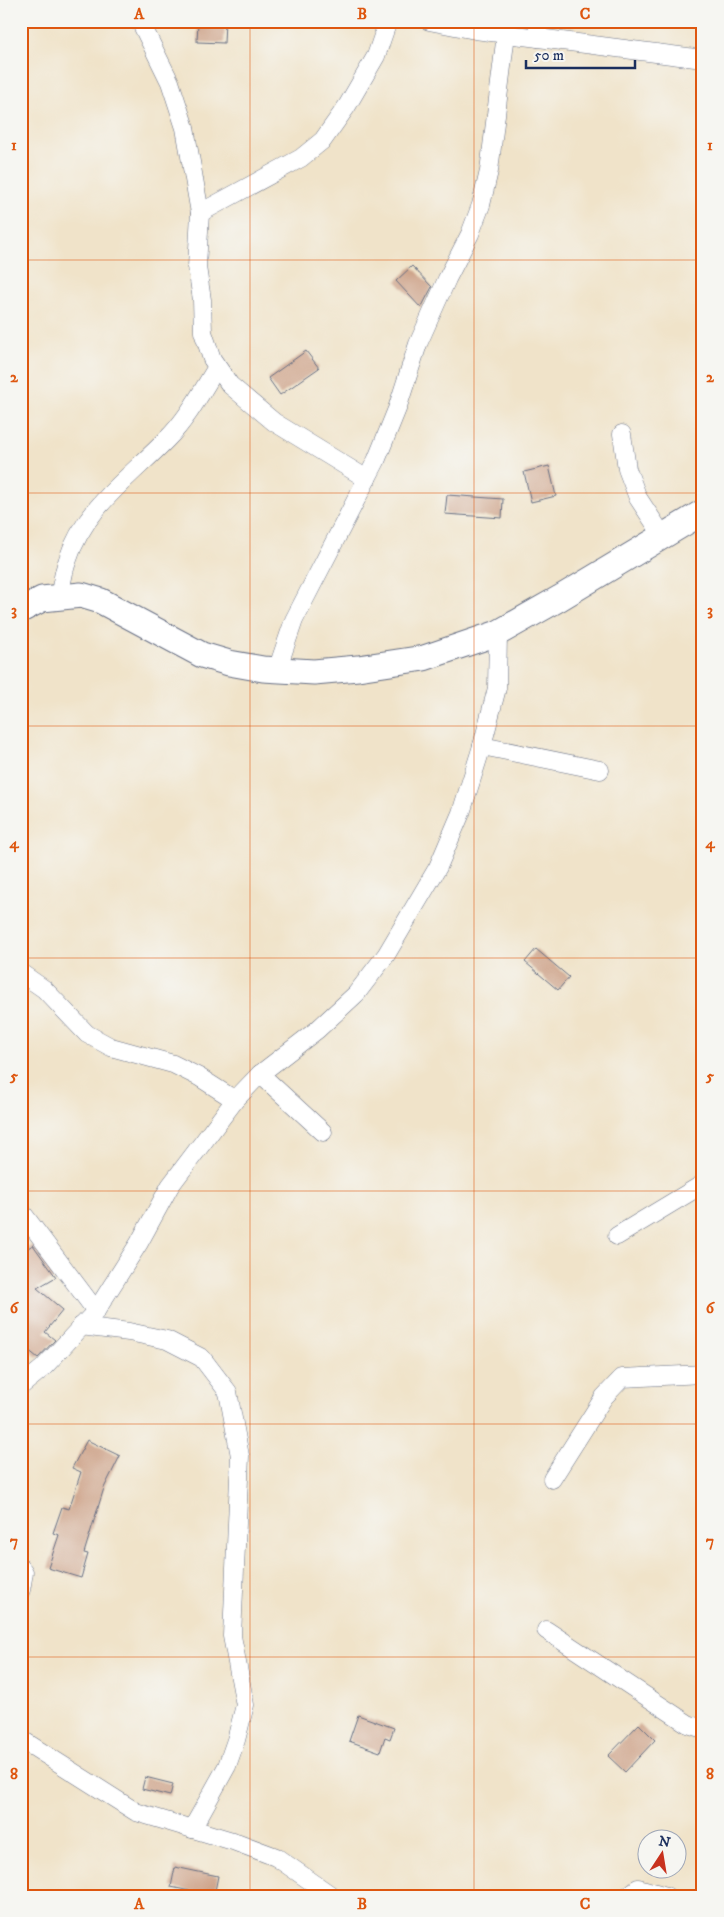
<svg xmlns="http://www.w3.org/2000/svg" width="724" height="1917" font-family="'IM FELL DW Pica',serif">
<rect width="100%" height="100%" fill="#f6f6f2"/>
<filter id="ink" filterUnits="userSpaceOnUse"><feTurbulence type="fractalNoise" baseFrequency=".02" numOctaves="2"/><feDisplacementMap in="SourceGraphic" scale="10" xChannelSelector="R" yChannelSelector="G"/><feConvolveMatrix kernelMatrix="1 2 1 2 8 2 1 2 1" color-interpolation-filters="sRGB"/></filter>
<filter id="wash" filterUnits="userSpaceOnUse"><feTurbulence type="fractalNoise" baseFrequency=".0096" numOctaves="4" result="noise"/><feDisplacementMap in="SourceGraphic" scale="20" xChannelSelector="R" yChannelSelector="G"/><feGaussianBlur stdDeviation="1.12" result="paint"/><feColorMatrix in="noise" values="0 0 0 0 0 0 0 0 0 0 0 0 0 0 0 0 0 1.4 0 .05"/><feComposite in="paint" operator="in"/></filter>
<g filter="url(#wash)">
<rect width="100%" height="100%" fill="#f0e3c9"/>
<g id="blocks">
<g fill="#cda288">
<path d="M 198,21 L 225,21 L 224,43 L 197,42 Z"/>
<path d="M 412,266 L 432,287 L 421,308 L 396,281 Z"/>
<path d="M 306,351 L 319,368 L 280,395 L 268,378 Z"/>
<path d="M 549,466 L 556,496 L 531,502 L 524,472 Z"/>
<path d="M 447,495 L 503,499 L 502,518 L 445,514 Z"/>
<path d="M 536,949 L 569,977 L 558,990 L 525,962 Z"/>
<path d="M 33,1245 L 56,1277 L 37,1288 L 63,1310 L 45,1332 L 55,1340 L 38,1358 L 21,1344 L 21,1276 L 28,1267 L 21,1252 Z"/>
<path d="M 87,1440 L 120,1456 L 104,1488 L 84,1553 L 88,1554 L 81,1578 L 48,1568 L 59,1535 L 53,1533 L 62,1507 L 69,1509 L 81,1472 L 72,1468 Z"/>
<path d="M 358,1715 L 394,1728 L 390,1739 L 385,1737 L 380,1752 L 349,1741 Z"/>
<path d="M 639,1724 L 655,1740 L 625,1772 L 608,1756 Z"/>
<path d="M 145,1777 L 173,1784 L 170,1796 L 142,1789 Z"/>
<path d="M 175,1867 L 218,1876 L 214,1896 L 171,1887 Z"/>
</g>
</g>
</g>
<g filter="url(#ink)">
<use href="#blocks" fill-opacity="0" stroke="#666e83" stroke-width="1"/>
<g fill="none" stroke-linecap="round" stroke-linejoin="round">
<g stroke="#666e83" stroke-width="19">
<g id="minor">
<path d="M 140,21 L 170,82 L 185,128 L 200,213 L 197,267 L 202,300 L 203,332 L 212,359 L 230,385 L 274,422 L 367,479"/>
<path d="M 429,21 L 475,30 L 703,59"/>
<path d="M 538,21 L 538,38"/>
<path d="M 200,213 L 301,158 L 323,140 L 347,106 L 376,56 L 388,21"/>
<path d="M 622,434 L 627,469 L 638,498 L 663,536"/>
<path d="M 59,596 C 62,585 63,573 67,562 C 84,508 129,478 167,439 C 188,418 202,391 217,367"/>
<path d="M 277,670 L 294,620 L 376,461 L 397,409 L 418,344 L 447,279 L 470,234 L 481,205 L 489,171 L 506,34"/>
<path d="M 482,746 L 600,770"/>
<path d="M 21,973 L 44,989 L 87,1034 L 111,1047 L 173,1064 L 199,1077 L 235,1100"/>
<path d="M 260,1074 L 323,1132"/>
<path d="M 21,1211 L 96,1311"/>
<path d="M 617,1236 L 703,1184"/>
<path d="M 81,1326 L 129,1332 L 167,1340 L 202,1358 L 228,1392 L 240,1456 L 232,1636 L 245,1705 L 236,1740 L 227,1766 L 192,1829"/>
<path d="M 21,1386 L 43,1368 L 96,1311 L 139,1243 L 170,1186 L 235,1100 L 260,1074 L 317,1030 L 356,994 L 386,955 L 438,867 L 461,813 L 482,746 L 497,688 L 498,633"/>
<path d="M 552,1479 L 604,1397 L 622,1378 L 703,1374"/>
<path d="M 21,1568 L 24,1572 L 21,1590"/>
<path d="M 546,1630 L 688,1724 L 703,1729"/>
<path d="M 21,1739 L 136,1812 L 236,1842 L 276,1857 L 332,1896"/>
<path d="M 628,1896 L 638,1888 L 666,1896"/>
</g>
</g>
<g stroke="#666e83" stroke-width="27">
<path id="secondary" d="M 21,610 L 42,599 L 81,595 L 101,601 L 202,655 L 229,663 L 263,669 L 314,672 L 358,668 L 424,658 L 498,633 L 560,598 L 703,512"/>
</g>
<use href="#minor" stroke="#fff" stroke-width="18"/>
<use href="#secondary" stroke="#fff" stroke-width="25"/>
</g>
</g>
<path fill="none" stroke="#de5710" stroke-width="1" stroke-opacity="0.55" d="M 250,21 L 250,1896M 474,21 L 474,1896M 21,260 L 703,260M 21,493 L 703,493M 21,726 L 703,726M 21,958 L 703,958M 21,1191 L 703,1191M 21,1424 L 703,1424M 21,1657 L 703,1657"/>
<rect width="724" height="1917" fill="none" stroke="#f6f6f2" stroke-width="55"/>
<g transform="translate(662 1854) rotate(12)"><circle r="24" fill="#f6f6f2" stroke="#9ea6b7"/>
<path d="M0-4L9 19L0 12L-9 19Z" fill="#c8321e"/>
<text y="-8" font-size="14" font-weight="bold" text-anchor="middle" fill="#1b2f5e">N</text>
</g>
<path d="M526 60v8h109v-8" fill="none" stroke="#1b2f5e" stroke-width="2.5"/>
<text x="534" y="60" font-size="15" fill="#1b2f5e" stroke="#f6f6f2" stroke-width="4" paint-order="stroke">50 m</text>
<rect x="28" y="28" width="668" height="1862" fill="none" stroke="#de5710" stroke-width="2"/>
<g font-size="16" text-anchor="middle" font-weight="bold" fill="#de5710">
<text x="139" y="19">A</text>
<text x="362" y="19">B</text>
<text x="585" y="19">C</text>
<text x="14" y="150">1</text>
<text x="710" y="150">1</text>
<text x="14" y="382">2</text>
<text x="710" y="382">2</text>
<text x="14" y="615">3</text>
<text x="710" y="615">3</text>
<text x="14" y="848">4</text>
<text x="710" y="848">4</text>
<text x="14" y="1081">5</text>
<text x="710" y="1081">5</text>
<text x="14" y="1313">6</text>
<text x="710" y="1313">6</text>
<text x="14" y="1546">7</text>
<text x="710" y="1546">7</text>
<text x="14" y="1779">8</text>
<text x="710" y="1779">8</text>
<text x="139" y="1909">A</text>
<text x="362" y="1909">B</text>
<text x="585" y="1909">C</text>
</g>
</svg>
